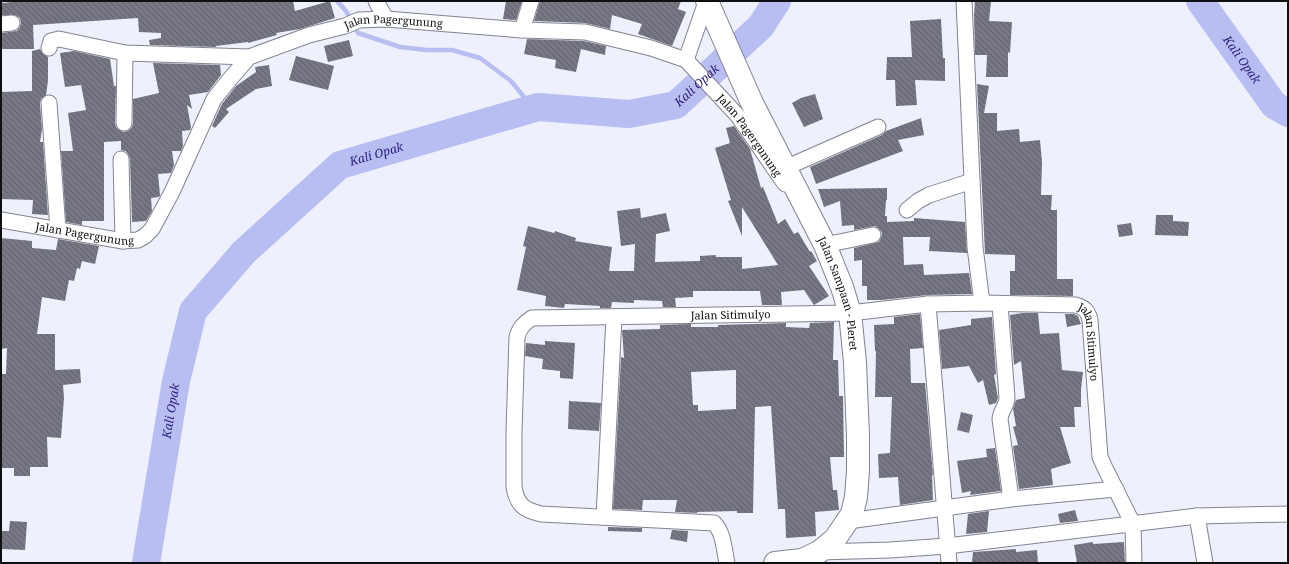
<svg xmlns="http://www.w3.org/2000/svg" width="1289" height="564" font-family="'Noto Serif',serif">
<defs>
<pattern id="building-back-hatch" width="6" height="6" patternUnits="userSpaceOnUse"><rect width="6" height="6" fill="#767783"/><path d="M-1 5l2 2M0 0l6 6M5-1l2 2" fill="none" stroke="#5f606a"/></pattern>
</defs>
<rect width="100%" height="100%" fill="#eef0fd"/>
<g fill="none" stroke-linecap="round" stroke-linejoin="round">
<path stroke="#b8bdf2" stroke-width="4.5" d="M 337,1 L 346,11 L 358,33 L 400,47 L 427,50 L 452,50 L 480,58 L 511,81 L 533,108"/>
<g stroke="#b8bdf2" stroke-width="28">
<path id="s1" d="M 1200,1 L 1274,105 L 1288,113"/>
<path id="s2" d="M 146,563 L 176,381 L 193,311 L 244,252 L 340,165 L 538,107 L 629,114 L 676,105 L 761,26 L 777,1"/>
</g>
</g>
<g fill="url(#building-back-hatch)" fill-rule="evenodd">
<path d="M 24,1 L 35,1 L 36,2 L 59,1 L 293,1 L 295,11 L 330,1 L 335,18 L 300,29 L 276,33 L 277,35 L 248,43 L 248,42 L 216,46 L 216,47 L 150,45 L 149,40 L 161,38 L 161,33 L 139,32 L 138,18 L 33,25 L 34,49 L 1,49 L 1,33 L 17,31 L 20,27 L 21,23 L 20,18 L 15,15 L 1,15 L 1,3 Z"/>
<path d="M 506,1 L 522,1 L 516,20 L 503,19 Z"/>
<path d="M 540,1 L 681,1 L 678,9 L 686,12 L 672,46 L 638,34 L 642,24 L 612,15 L 610,29 L 585,23 L 534,21 Z"/>
<path d="M 975,1 L 991,1 L 989,21 L 1012,22 L 1010,53 L 1008,52 L 1008,77 L 986,77 L 987,55 L 975,55 L 974,15 Z"/>
<path d="M 941,19 L 943,58 L 945,58 L 945,81 L 915,80 L 917,105 L 896,106 L 895,80 L 886,80 L 887,57 L 912,57 L 910,21 Z"/>
<path d="M 527,39 L 584,41 L 606,46 L 605,55 L 581,49 L 576,72 L 555,68 L 556,60 L 524,54 Z"/>
<path d="M 349,40 L 353,56 L 328,62 L 324,46 Z"/>
<path d="M 40,49 L 43,54 L 48,57 L 48,81 L 46,95 L 41,99 L 40,104 L 42,129 L 40,142 L 43,142 L 48,215 L 32,214 L 33,200 L 1,199 L 1,92 L 32,91 L 32,51 Z"/>
<path d="M 74,51 L 110,59 L 114,86 L 116,86 L 115,123 L 116,127 L 119,130 L 123,132 L 128,131 L 132,127 L 133,123 L 133,99 L 159,93 L 153,63 L 220,65 L 221,75 L 208,92 L 189,95 L 192,109 L 187,105 L 191,127 L 190,130 L 182,131 L 183,146 L 181,151 L 172,151 L 174,165 L 171,173 L 158,174 L 160,195 L 159,197 L 151,198 L 152,211 L 146,221 L 132,222 L 130,159 L 128,154 L 126,151 L 121,150 L 121,141 L 104,142 L 104,221 L 82,221 L 82,225 L 66,222 L 61,151 L 73,151 L 68,113 L 86,110 L 81,85 L 65,87 L 60,53 Z"/>
<path d="M 296,56 L 334,66 L 328,90 L 289,80 Z"/>
<path d="M 269,65 L 272,86 L 256,89 L 226,109 L 229,112 L 215,128 L 212,126 L 222,104 L 236,86 L 256,72 L 255,67 Z"/>
<path d="M 977,84 L 989,86 L 984,113 L 997,113 L 997,131 L 1019,129 L 1020,142 L 1040,140 L 1042,162 L 1041,195 L 1052,195 L 1051,210 L 1057,210 L 1057,279 L 1073,279 L 1073,296 L 1010,295 L 1010,271 L 1015,271 L 1015,255 L 985,254 Z"/>
<path d="M 815,94 L 823,119 L 804,127 L 792,103 L 801,98 Z"/>
<path d="M 921,118 L 924,135 L 898,140 L 903,151 L 816,184 L 810,167 L 882,135 L 886,131 Z"/>
<path d="M 734,126 L 750,149 L 761,188 L 763,187 L 778,224 L 785,219 L 794,234 L 798,232 L 810,252 L 811,251 L 817,261 L 809,266 L 829,296 L 814,305 L 804,290 L 781,292 L 782,305 L 762,305 L 760,291 L 693,291 L 693,297 L 675,298 L 676,307 L 663,307 L 662,301 L 634,300 L 634,303 L 612,302 L 611,308 L 600,308 L 600,306 L 565,304 L 564,308 L 545,306 L 546,296 L 517,290 L 526,247 L 523,246 L 528,226 L 554,233 L 555,231 L 576,238 L 575,241 L 612,247 L 609,271 L 634,271 L 635,244 L 621,246 L 617,211 L 640,208 L 641,218 L 666,213 L 670,231 L 656,234 L 655,262 L 700,261 L 700,256 L 716,255 L 716,257 L 742,257 L 742,269 L 778,265 L 742,207 L 742,236 L 728,201 L 731,200 L 715,148 L 730,143 L 726,128 Z"/>
<path d="M 887,188 L 887,200 L 886,200 L 885,216 L 887,216 L 887,222 L 914,221 L 914,218 L 965,222 L 967,253 L 929,251 L 930,237 L 903,237 L 904,265 L 923,264 L 924,275 L 969,273 L 972,294 L 928,295 L 882,300 L 867,300 L 867,286 L 862,286 L 862,260 L 854,261 L 854,248 L 879,242 L 881,238 L 882,233 L 879,229 L 875,226 L 854,230 L 854,225 L 842,226 L 840,201 L 824,207 L 818,189 Z"/>
<path d="M 1156,215 L 1173,215 L 1173,221 L 1189,222 L 1188,236 L 1155,235 Z"/>
<path d="M 1131,223 L 1133,235 L 1119,237 L 1117,225 Z"/>
<path d="M 1,238 L 32,241 L 32,248 L 56,250 L 58,239 L 99,246 L 95,264 L 82,261 L 80,269 L 77,268 L 74,281 L 69,280 L 65,301 L 42,297 L 37,334 L 55,334 L 55,370 L 80,369 L 81,383 L 63,385 L 64,398 L 61,438 L 47,437 L 48,467 L 30,467 L 30,476 L 14,476 L 14,468 L 1,468 L 1,374 L 6,374 L 7,348 L 1,349 Z"/>
<path d="M 1023,313 L 1038,313 L 1040,334 L 1059,333 L 1062,370 L 1083,372 L 1081,389 L 1081,407 L 1074,407 L 1075,427 L 1060,427 L 1071,463 L 1051,469 L 1053,485 L 1019,489 L 1013,446 L 1018,445 L 1013,427 L 1016,426 L 1013,409 L 1016,400 L 1025,398 L 1021,361 L 1014,365 L 1010,315 Z"/>
<path d="M 920,314 L 923,348 L 910,349 L 911,383 L 925,383 L 933,475 L 932,475 L 933,500 L 900,505 L 898,477 L 879,478 L 878,454 L 890,453 L 892,397 L 875,397 L 876,351 L 875,351 L 874,325 L 894,324 L 894,317 Z"/>
<path d="M 1065,314 L 1074,314 L 1078,316 L 1081,324 L 1067,327 Z"/>
<path d="M 992,317 L 996,374 L 994,375 L 998,398 L 996,403 L 989,405 L 983,380 L 978,383 L 969,366 L 942,369 L 939,330 L 971,325 L 971,319 Z"/>
<path d="M 834,322 L 833,360 L 838,360 L 839,396 L 843,396 L 844,457 L 830,457 L 833,490 L 837,490 L 839,510 L 815,512 L 816,536 L 786,538 L 785,509 L 778,509 L 771,406 L 755,407 L 753,513 L 737,513 L 737,511 L 697,512 L 697,513 L 675,512 L 677,500 L 643,500 L 642,510 L 613,509 L 621,357 L 624,358 L 622,330 L 660,329 L 660,325 L 691,324 L 691,327 L 718,327 L 718,325 L 786,323 L 786,327 L 809,328 L 810,323 ZM 736,370 L 736,409 L 698,411 L 698,405 L 693,405 L 691,372 Z"/>
<path d="M 545,341 L 575,343 L 573,379 L 560,378 L 560,371 L 542,369 L 543,359 L 525,356 L 526,343 L 545,345 Z"/>
<path d="M 569,401 L 601,403 L 599,431 L 568,429 Z"/>
<path d="M 961,412 L 973,415 L 969,433 L 957,430 Z"/>
<path d="M 995,448 L 1001,491 L 970,495 L 971,491 L 962,493 L 957,461 L 987,457 L 986,449 Z"/>
<path d="M 1075,510 L 1078,521 L 1060,523 L 1058,514 Z"/>
<path d="M 989,511 L 987,532 L 966,534 L 968,514 Z"/>
<path d="M 10,521 L 27,522 L 25,550 L 1,549 L 1,531 L 9,531 Z"/>
<path d="M 608,527 L 642,528 L 642,532 L 608,531 Z"/>
<path d="M 672,530 L 688,531 L 687,542 L 670,539 Z"/>
<path d="M 1093,542 L 1093,544 L 1124,542 L 1125,563 L 1077,563 L 1074,545 Z"/>
<path d="M 1016,549 L 1016,552 L 1037,550 L 1038,563 L 972,563 L 973,552 Z"/>
</g>
<g fill="none" stroke-linecap="round" stroke-linejoin="round">
<g stroke="#81838f" stroke-width="17">
<g id="street">
<path d="M 376,1 L 386,19"/>
<path d="M 964,1 L 975,247 L 982,303"/>
<path d="M 1,24 L 12,23"/>
<path d="M 522,30 L 531,1"/>
<path d="M 49,48 L 51,41 L 59,39 L 125,53 L 249,57"/>
<path d="M 686,60 L 706,2"/>
<path d="M 49,103 L 58,230"/>
<path d="M 124,123 L 125,53"/>
<path d="M 121,159 L 123,241"/>
<path d="M 785,168 L 878,127"/>
<path d="M 907,210 L 918,201 L 929,195 L 972,181"/>
<path id="s3" d="M 1,220 L 123,241 L 138,240 L 145,236 L 152,229 L 172,192 L 214,99 L 230,79 L 249,57 L 309,35 L 345,26 L 359,20 L 386,19 L 522,30 L 585,32 L 651,48 L 686,60 L 738,116 L 785,184"/>
<path d="M 825,245 L 873,235"/>
<path d="M 928,304 L 949,563"/>
<path d="M 1000,304 L 1007,398 C 1007,406 1001,409 1000,419 L 1011,499"/>
<path d="M 1197,516 L 1288,514"/>
<path d="M 604,517 L 614,317"/>
<path d="M 848,521 L 1011,499 L 1116,489"/>
<path d="M 819,552 L 890,550 L 947,546 L 1197,516 L 1205,563"/>
<path id="s4" d="M 727,563 C 724,550 724,533 714,523 L 541,514 C 524,510 517,505 514,487 L 514,431 L 517,337 C 520,327 524,323 532,318 L 850,313 L 928,304 L 982,303 L 1076,305 C 1085,308 1088,311 1090,320 L 1100,457 L 1105,468 L 1133,524 L 1134,563"/>
</g>
</g>
<g stroke="#81838f" stroke-width="24">
<g id="secondary">
<path id="s5" d="M 707,1 L 752,103 L 825,245 L 842,287 L 850,313 L 855,362 L 858,436 L 858,471 L 856,497 L 852,514 L 835,539 L 819,552 L 802,560 L 775,563"/>
</g>
</g>
<use href="#street" stroke="#fff" stroke-width="15"/>
<use href="#secondary" stroke="#fff" stroke-width="22"/>
</g>
<g text-anchor="middle" stroke-width="3.5" stroke-linejoin="round" paint-order="stroke">
<g font-size="11" fill="#0e0f13" stroke="#fefefe">
<text dy="4" stroke="none"><textPath href="#s3" startOffset="506">Jalan Pagergunung</textPath></text>
<text dy="4" stroke="none"><textPath href="#s3" startOffset="902">Jalan Pagergunung</textPath></text>
<text dy="4" stroke="none"><textPath href="#s3" startOffset="85">Jalan Pagergunung</textPath></text>
<text dy="4" stroke="none"><textPath href="#s5" startOffset="322">Jalan Sampaan - Pleret</textPath></text>
<text dy="4" stroke="none"><textPath href="#s4" startOffset="631">Jalan Sitimulyo</textPath></text>
<text dy="4" stroke="none"><textPath href="#s4" startOffset="1020">Jalan Sitimulyo</textPath></text>
</g>
<g font-size="12" font-style="italic" fill="#2e2081" stroke="#fefefe">
<text dy="4" stroke="none"><textPath href="#s1" startOffset="72">Kali Opak</textPath></text>
<text dy="4" stroke="none"><textPath href="#s2" startOffset="838">Kali Opak</textPath></text>
<text dy="4" stroke="none"><textPath href="#s2" startOffset="502">Kali Opak</textPath></text>
<text dy="4" stroke="none"><textPath href="#s2" startOffset="154">Kali Opak</textPath></text>
</g>
</g>
<rect width="1289" height="564" fill="none" stroke="#0e0f13" stroke-width="4"/>
</svg>
